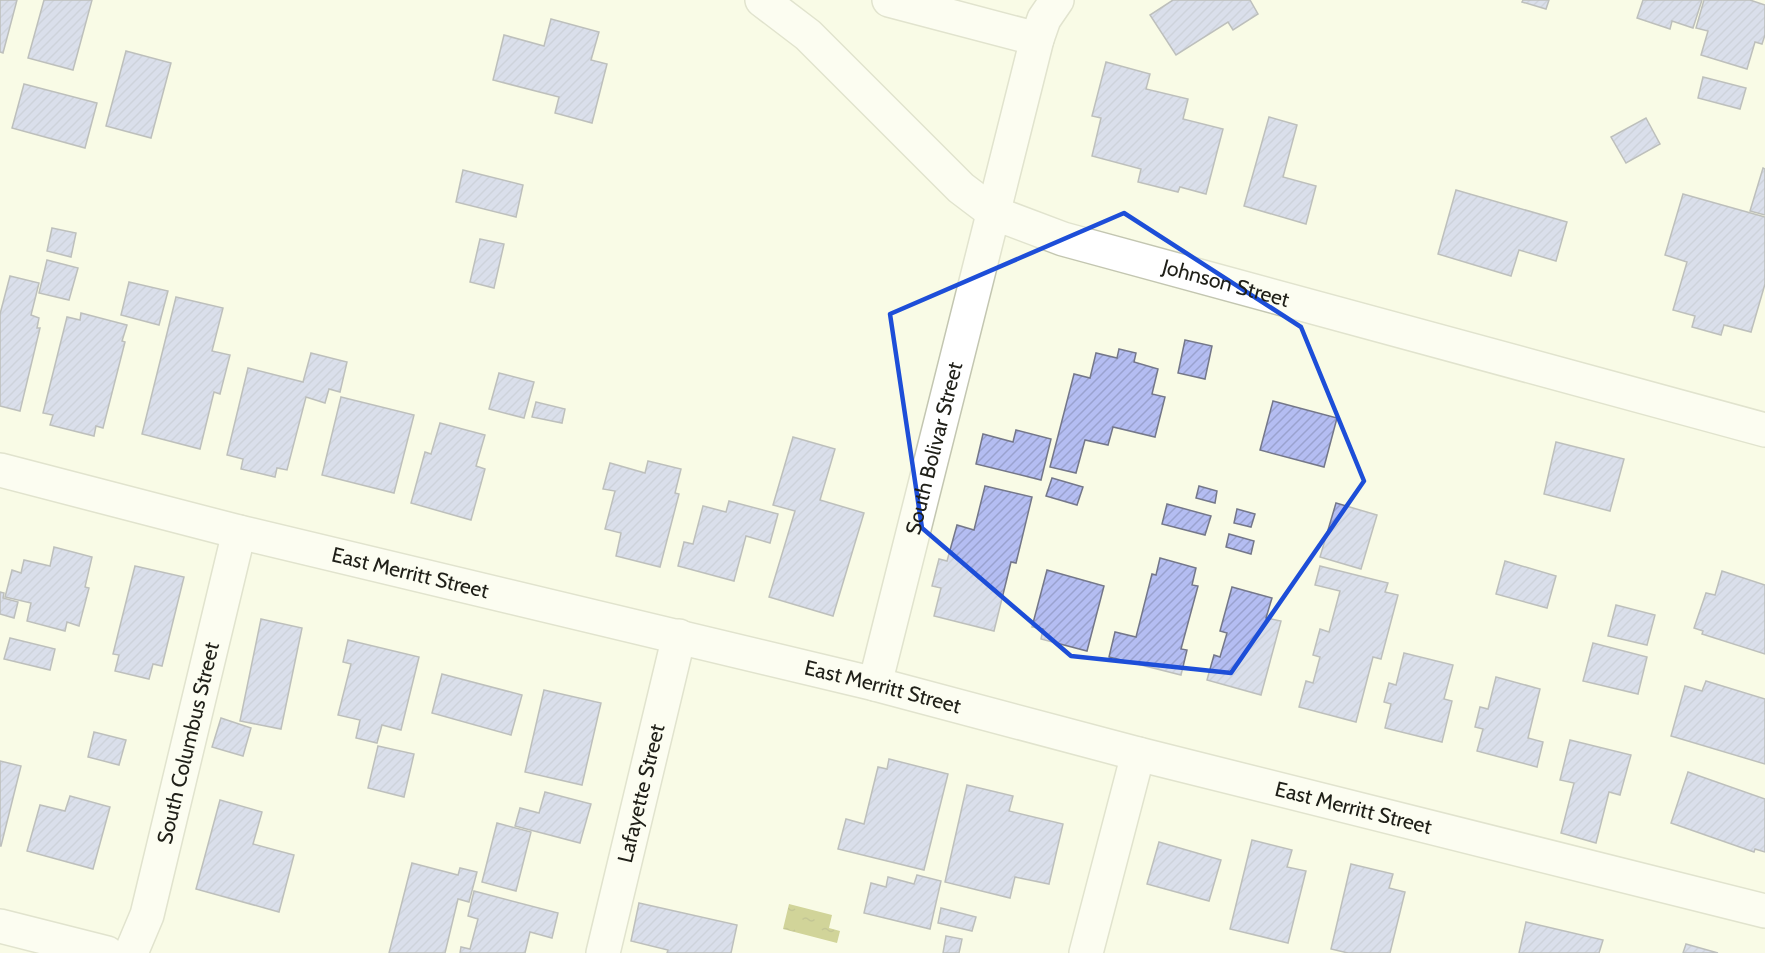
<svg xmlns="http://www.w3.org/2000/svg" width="1765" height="953" font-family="Cabin,sans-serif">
<defs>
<pattern id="water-ripples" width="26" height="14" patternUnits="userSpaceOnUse" patternTransform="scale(1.5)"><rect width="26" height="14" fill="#9fa43d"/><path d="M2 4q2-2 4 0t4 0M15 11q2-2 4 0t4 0" fill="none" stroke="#818532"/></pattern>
<pattern id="building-hatch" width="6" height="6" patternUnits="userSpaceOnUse" patternTransform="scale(1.5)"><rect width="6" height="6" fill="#b4bdf2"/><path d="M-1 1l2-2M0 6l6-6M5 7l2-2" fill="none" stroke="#9aa2cf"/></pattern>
</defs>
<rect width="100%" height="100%" fill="#f9fbe6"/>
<path fill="url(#water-ripples)" d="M 789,904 L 832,915 L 829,928 L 840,931 L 837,943 L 783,929 Z"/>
<g fill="url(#building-hatch)" stroke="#747789" stroke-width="1.5">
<path d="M 0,0 L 17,0 L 3,53 L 0,52 Z"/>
<path d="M 44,0 L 92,0 L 73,70 L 28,58 Z"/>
<path d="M 1173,0 L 1250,0 L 1258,14 L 1233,30 L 1228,22 L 1176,55 L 1150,15 Z"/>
<path d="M 1523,0 L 1549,0 L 1546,9 L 1522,2 Z"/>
<path d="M 1643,0 L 1702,0 L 1693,28 L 1672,21 L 1670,29 L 1637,18 Z"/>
<path d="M 1704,0 L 1750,0 L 1765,5 L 1765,35 L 1762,44 L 1755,42 L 1747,69 L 1701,55 L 1708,31 L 1696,28 Z"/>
<path d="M 551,19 L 599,32 L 591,60 L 607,64 L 592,123 L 555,113 L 559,97 L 493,80 L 504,35 L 544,46 Z"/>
<path d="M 126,51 L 171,63 L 151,138 L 106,126 Z"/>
<path d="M 1106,62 L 1150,74 L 1146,89 L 1188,99 L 1183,119 L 1223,129 L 1206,194 L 1180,187 L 1178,192 L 1138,182 L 1141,169 L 1092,156 L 1101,118 L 1092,116 Z"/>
<path d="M 1703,77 L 1746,88 L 1740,109 L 1698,98 Z"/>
<path d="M 24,84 L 97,103 L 85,148 L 12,128 Z"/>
<path d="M 1269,117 L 1297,125 L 1283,177 L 1316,186 L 1306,224 L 1244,206 Z"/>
<path d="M 1646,118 L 1660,144 L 1626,163 L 1611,137 Z"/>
<path d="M 1763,168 L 1765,169 L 1765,215 L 1750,211 Z"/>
<path d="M 463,170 L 523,185 L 516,217 L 456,202 Z"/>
<path d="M 1456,190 L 1567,222 L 1556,261 L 1519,250 L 1511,276 L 1438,254 Z"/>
<path d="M 1683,194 L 1765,217 L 1765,284 L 1751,332 L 1724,325 L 1721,335 L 1692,327 L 1695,316 L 1673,310 L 1687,262 L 1665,255 Z"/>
<path d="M 52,228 L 76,233 L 71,257 L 47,251 Z"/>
<path d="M 480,239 L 504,244 L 494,288 L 470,282 Z"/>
<path d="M 47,260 L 78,268 L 69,300 L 39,293 Z"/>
<path d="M 10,276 L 39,283 L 31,315 L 39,318 L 37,328 L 40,328 L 20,411 L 0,406 L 0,314 Z"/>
<path d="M 129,282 L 168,291 L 159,325 L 121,315 Z"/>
<path d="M 176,297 L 223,308 L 212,351 L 230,355 L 220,394 L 214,392 L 200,449 L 142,434 Z"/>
<path d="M 81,313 L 127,325 L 122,341 L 125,342 L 103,428 L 96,426 L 94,436 L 50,425 L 53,415 L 43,413 L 67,317 L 80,320 Z"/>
<path d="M 1185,340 L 1212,346 L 1205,379 L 1178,373 Z"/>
<path d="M 1119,349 L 1136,353 L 1134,362 L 1158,369 L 1152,394 L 1165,397 L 1155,437 L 1113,427 L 1108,445 L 1085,440 L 1076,473 L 1050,467 L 1074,374 L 1090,378 L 1096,353 L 1117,358 Z"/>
<path d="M 311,353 L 347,362 L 340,392 L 329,389 L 325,403 L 306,397 L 287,470 L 277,468 L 275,477 L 241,469 L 243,459 L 227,455 L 248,368 L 303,382 Z"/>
<path d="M 499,373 L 534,382 L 524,418 L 489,409 Z"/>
<path d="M 341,397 L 414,415 L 394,493 L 322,475 Z"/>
<path d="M 1273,401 L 1337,418 L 1324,467 L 1260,450 Z"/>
<path d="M 536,402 L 565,409 L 562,423 L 532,417 Z"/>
<path d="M 440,423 L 485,435 L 476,466 L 485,469 L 471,520 L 411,503 L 425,452 L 431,454 Z"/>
<path d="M 1016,430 L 1051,439 L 1041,480 L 976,464 L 983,434 L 1013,442 Z"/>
<path d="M 793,437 L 835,449 L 820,500 L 864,513 L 833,616 L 769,597 L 795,511 L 773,505 Z"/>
<path d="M 1556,442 L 1624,459 L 1610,511 L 1544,494 Z"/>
<path d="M 648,461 L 681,469 L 675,493 L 679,494 L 660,567 L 616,556 L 621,533 L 605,529 L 615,491 L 603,489 L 610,463 L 645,473 Z"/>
<path d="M 1052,478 L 1083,487 L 1077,505 L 1046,496 Z"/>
<path d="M 985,486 L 1032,497 L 1016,563 L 1011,562 L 994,631 L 934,616 L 941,588 L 932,586 L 939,559 L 947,561 L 957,525 L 974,530 Z"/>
<path d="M 1199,486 L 1217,491 L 1215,503 L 1196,498 Z"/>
<path d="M 729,501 L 778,514 L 770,543 L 746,536 L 734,581 L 678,566 L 684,542 L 693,544 L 703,506 L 726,512 Z"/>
<path d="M 1336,503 L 1377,515 L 1361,569 L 1320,557 Z"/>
<path d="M 1167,504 L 1211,516 L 1205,535 L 1162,524 Z"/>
<path d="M 1237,509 L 1255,514 L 1251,527 L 1234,523 Z"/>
<path d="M 1229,534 L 1254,541 L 1251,554 L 1226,547 Z"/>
<path d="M 54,547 L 92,557 L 85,587 L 89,588 L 79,626 L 67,622 L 65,631 L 27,621 L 31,603 L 5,597 L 12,570 L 21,573 L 24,560 L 50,566 Z"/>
<path d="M 1160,558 L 1196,568 L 1192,585 L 1198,586 L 1181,649 L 1187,650 L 1181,675 L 1109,657 L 1115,632 L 1136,637 L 1152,574 L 1156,575 Z"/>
<path d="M 1505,561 L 1556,576 L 1547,608 L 1496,594 Z"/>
<path d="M 135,566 L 184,577 L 162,666 L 153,664 L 149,679 L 115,671 L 119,655 L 113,654 Z"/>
<path d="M 1320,566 L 1388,583 L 1385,592 L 1398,595 L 1381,659 L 1373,657 L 1356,722 L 1299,707 L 1306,681 L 1313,683 L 1320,657 L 1313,655 L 1320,629 L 1329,632 L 1340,591 L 1315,585 Z"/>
<path d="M 1047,570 L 1104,586 L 1087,651 L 1041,639 L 1043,629 L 1032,627 Z"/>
<path d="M 1722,571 L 1765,585 L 1765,654 L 1702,634 L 1703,631 L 1694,628 L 1706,593 L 1715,595 Z"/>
<path d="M 1232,587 L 1272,598 L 1266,618 L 1281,621 L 1261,695 L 1207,680 L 1214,655 L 1220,657 L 1227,633 L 1220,631 Z"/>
<path d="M 0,592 L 4,593 L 3,598 L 18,602 L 14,618 L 0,614 Z"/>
<path d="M 1616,605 L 1655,615 L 1647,645 L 1608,636 Z"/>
<path d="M 261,619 L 302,628 L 281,729 L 240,721 Z"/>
<path d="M 10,638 L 55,649 L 50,670 L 4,659 Z"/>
<path d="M 348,640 L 419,657 L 401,730 L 382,725 L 377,743 L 356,738 L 360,720 L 338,715 L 351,664 L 343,662 Z"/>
<path d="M 1593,643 L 1647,657 L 1638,694 L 1583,681 Z"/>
<path d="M 1404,653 L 1453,665 L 1444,699 L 1452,701 L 1442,742 L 1385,728 L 1391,704 L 1384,702 L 1389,683 L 1396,685 Z"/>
<path d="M 442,674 L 522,695 L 511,735 L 432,713 Z"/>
<path d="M 1496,677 L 1540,689 L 1528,738 L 1543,742 L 1537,767 L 1477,751 L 1483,729 L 1475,727 L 1480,707 L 1488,709 Z"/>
<path d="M 1706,681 L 1765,699 L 1765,764 L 1671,736 L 1685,686 L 1702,691 Z"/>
<path d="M 544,690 L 601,703 L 582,785 L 525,772 Z"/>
<path d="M 221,718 L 251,728 L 243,756 L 212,747 Z"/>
<path d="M 94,732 L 126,740 L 119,765 L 88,757 Z"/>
<path d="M 1570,740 L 1631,755 L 1620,795 L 1609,792 L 1596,843 L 1561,833 L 1574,783 L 1560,780 Z"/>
<path d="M 378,746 L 414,754 L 404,797 L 368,788 Z"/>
<path d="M 889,759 L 948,774 L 924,870 L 838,849 L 846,819 L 864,824 L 878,767 L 887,769 Z"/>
<path d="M 0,761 L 21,766 L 1,846 L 0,846 Z"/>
<path d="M 1688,772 L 1765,799 L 1765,852 L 1755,849 L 1754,852 L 1671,823 Z"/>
<path d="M 967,785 L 1013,796 L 1009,811 L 1063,824 L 1049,884 L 1015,877 L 1010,898 L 945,882 Z"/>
<path d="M 545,792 L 591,804 L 580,843 L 515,826 L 520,808 L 539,813 Z"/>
<path d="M 70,796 L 110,807 L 93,869 L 27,851 L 40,805 L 65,811 Z"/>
<path d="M 220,800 L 262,812 L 253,844 L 294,855 L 279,912 L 196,889 Z"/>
<path d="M 497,823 L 531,832 L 516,891 L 482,882 Z"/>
<path d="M 1252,840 L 1292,850 L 1287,867 L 1306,871 L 1288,943 L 1230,929 Z"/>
<path d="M 1159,842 L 1221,860 L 1209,901 L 1147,884 Z"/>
<path d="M 412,863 L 458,875 L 460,868 L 477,872 L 469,902 L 458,899 L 445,953 L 389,953 Z"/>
<path d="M 1351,864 L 1393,874 L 1389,888 L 1405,892 L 1390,953 L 1348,953 L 1331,949 Z"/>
<path d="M 917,875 L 941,881 L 930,929 L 864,913 L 871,883 L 886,887 L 888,877 L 914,884 Z"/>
<path d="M 474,891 L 558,913 L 552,938 L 530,932 L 525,953 L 460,953 L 461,947 L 470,949 L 478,919 L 468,916 Z"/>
<path d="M 639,903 L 737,925 L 731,953 L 667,953 L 668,950 L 631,941 Z"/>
<path d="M 941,908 L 976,917 L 972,931 L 938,923 Z"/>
<path d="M 1526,922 L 1603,940 L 1599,953 L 1519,953 Z"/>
<path d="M 946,936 L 962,939 L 959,953 L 943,953 Z"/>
<path d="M 1686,944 L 1718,953 L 1683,953 Z"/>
</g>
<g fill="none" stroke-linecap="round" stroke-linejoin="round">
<g stroke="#c3c6b1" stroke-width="36">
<g id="minor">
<path d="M 889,0 L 1037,39"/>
<path id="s1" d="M 0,470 L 239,532 L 875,684 L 1138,754 L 1765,911"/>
<path id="s2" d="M 875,684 L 1037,39 L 1044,19 L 1057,0"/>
<path d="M 0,926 L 107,953"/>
<path id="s3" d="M 131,953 L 147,915 L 239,532"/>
<path id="s4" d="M 603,953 L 679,636"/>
<path d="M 1086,953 L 1138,754"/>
</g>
</g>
<g stroke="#c3c6b1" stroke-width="36">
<g id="tertiary">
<path id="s5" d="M 762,0 L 808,35 L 961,188 L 994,213 L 1063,239 L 1765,430"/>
</g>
</g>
<use href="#minor" stroke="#fff" stroke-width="33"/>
<use href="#tertiary" stroke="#fff" stroke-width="33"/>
</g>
<path d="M0 0H1765V953H0ZM 1124,213 L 1301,327 L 1364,481 L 1231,673 L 1071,656 L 922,528 L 890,314 Z" fill="#f9fbe6" fill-opacity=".55" fill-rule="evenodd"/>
<path fill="none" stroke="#1d4ed8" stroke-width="4.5" stroke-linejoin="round" d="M 1124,213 L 1301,327 L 1364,481 L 1231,673 L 1071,656 L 922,528 L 890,314 Z"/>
<g text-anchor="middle" stroke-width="4.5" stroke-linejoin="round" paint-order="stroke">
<g font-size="21" fill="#202019" stroke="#fff">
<text dy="7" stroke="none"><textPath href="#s5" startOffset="558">Johnson Street</textPath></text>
<text dy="7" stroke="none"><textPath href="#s2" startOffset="243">South Bolivar Street</textPath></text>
<text dy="7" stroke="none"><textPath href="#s1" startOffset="423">East Merritt Street</textPath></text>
<text dy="7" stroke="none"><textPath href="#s1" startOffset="909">East Merritt Street</textPath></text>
<text dy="7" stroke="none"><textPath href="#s3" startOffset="218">South Columbus Street</textPath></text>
<text dy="7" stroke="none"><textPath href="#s4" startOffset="164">Lafayette Street</textPath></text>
<text dy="7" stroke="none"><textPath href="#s1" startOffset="1395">East Merritt Street</textPath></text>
</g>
</g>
</svg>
